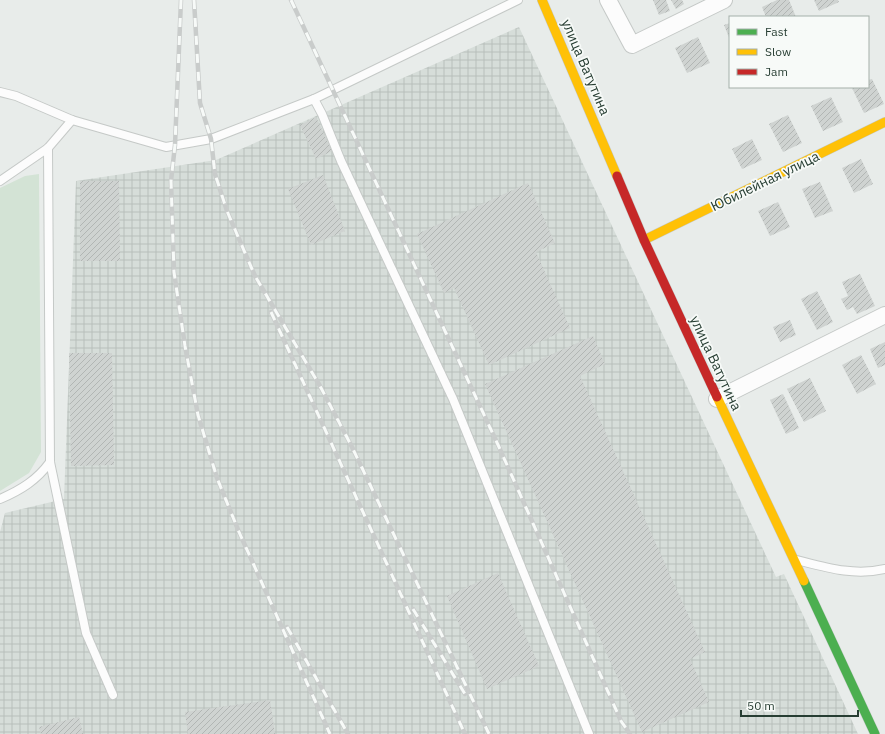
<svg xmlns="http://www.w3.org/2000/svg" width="885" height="734" font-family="'IBM Plex Sans',sans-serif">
<defs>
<pattern id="industrial-grid" width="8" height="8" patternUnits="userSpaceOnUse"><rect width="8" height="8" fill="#d6ddd9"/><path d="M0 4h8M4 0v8" fill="none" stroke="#b8bfbb"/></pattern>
<pattern id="building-hatch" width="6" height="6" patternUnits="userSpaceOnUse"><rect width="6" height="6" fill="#cfd3d1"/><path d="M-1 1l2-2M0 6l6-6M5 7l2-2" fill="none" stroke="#b2b6b4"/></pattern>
</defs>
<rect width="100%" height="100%" fill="#e8ecea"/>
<path fill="url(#industrial-grid)" d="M 519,27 L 776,577 L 784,574 L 858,734 L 0,734 L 0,532 L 5,513 L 64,499 L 76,181 L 216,160 Z"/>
<path fill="#d3e3d5" d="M 39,174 L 41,452 L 29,473 L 0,491 L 0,188 L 25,176 Z"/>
<g fill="url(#building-hatch)">
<path d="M 653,0 L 666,0 L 670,11 L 659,15 Z"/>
<path d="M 671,0 L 682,0 L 684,4 L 676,9 Z"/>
<path d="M 777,0 L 789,0 L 796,17 L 766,17 L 762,7 Z"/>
<path d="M 814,0 L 838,0 L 839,2 L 819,11 Z"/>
<path d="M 730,23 L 730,40 L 724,25 Z"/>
<path d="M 698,37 L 710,63 L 687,73 L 675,48 Z"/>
<path d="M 872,79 L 884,104 L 864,113 L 852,88 L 868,87 L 868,80 Z"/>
<path d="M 831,97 L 843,122 L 823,131 L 811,106 Z"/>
<path d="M 788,115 L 802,143 L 783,152 L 769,124 Z"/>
<path d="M 316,117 L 332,151 L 316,159 L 300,125 Z"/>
<path d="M 752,139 L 762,160 L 742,169 L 732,149 Z"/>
<path d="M 861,159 L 873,184 L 854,193 L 842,168 Z"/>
<path d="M 323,175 L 345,231 L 311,245 L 288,189 Z"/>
<path d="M 80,181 L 119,181 L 120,261 L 80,261 Z"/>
<path d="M 820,182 L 833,211 L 815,218 L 802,189 Z"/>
<path d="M 528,183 L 555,243 L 536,252 L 570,328 L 489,365 L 454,288 L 444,293 L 417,234 Z"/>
<path d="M 778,202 L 790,227 L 770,236 L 758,211 Z"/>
<path d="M 860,274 L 875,306 L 857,314 L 853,307 L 847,310 L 841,299 L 848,296 L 842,282 Z"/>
<path d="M 817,291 L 833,322 L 817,330 L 801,299 Z"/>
<path d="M 790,320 L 796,335 L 780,342 L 773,327 Z"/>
<path d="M 593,336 L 605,364 L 580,376 L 705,652 L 690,659 L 709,702 L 642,732 L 485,384 Z"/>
<path d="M 885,342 L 885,365 L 878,368 L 870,349 Z"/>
<path d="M 69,353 L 112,353 L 114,465 L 71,466 Z"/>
<path d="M 861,355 L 876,384 L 857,394 L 842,365 Z"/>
<path d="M 810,378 L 826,411 L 804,422 L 787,389 Z"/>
<path d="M 783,394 L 799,428 L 786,434 L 770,400 Z"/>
<path d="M 498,573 L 539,666 L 487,689 L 447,596 Z"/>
<path d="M 270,700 L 275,734 L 188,734 L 185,712 Z"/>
<path d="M 79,717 L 83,734 L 41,734 L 39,727 Z"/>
</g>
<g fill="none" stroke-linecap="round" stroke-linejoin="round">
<g stroke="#c5c9c7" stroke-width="10">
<g id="lane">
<path d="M 0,92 L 16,96 L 72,120 L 166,147 L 211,139 L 314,99 L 518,0"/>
<path d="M 314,99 L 322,114 L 341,161 L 453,399 L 589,734"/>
<path d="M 48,148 L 50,462 L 86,633 L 113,695"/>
<path d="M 0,181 L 48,148 L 72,120"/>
<path d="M 0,499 C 21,490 37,480 50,462"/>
<path d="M 797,560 C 828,568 854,576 885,569"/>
</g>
</g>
<g stroke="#c5c9c7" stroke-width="18">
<g id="street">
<path d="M 608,0 L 632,45 L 724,0"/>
<path d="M 717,399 L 885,315"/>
</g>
</g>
<g stroke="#c4c9c7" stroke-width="10">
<path id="fast" d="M 804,581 L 875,734"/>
</g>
<g stroke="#c4c9c7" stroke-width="10">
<g id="slow">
<path d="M 542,0 L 617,176"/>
<path d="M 644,240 L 885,122"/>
<path d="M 717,397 L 804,581"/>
</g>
</g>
<g stroke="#c4c9c7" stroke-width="10">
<path id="jam" d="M 617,176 L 644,240 L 717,397"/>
</g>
<use href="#lane" stroke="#fcfcfc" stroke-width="8"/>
<use href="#street" stroke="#fcfcfc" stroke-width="16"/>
<use href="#fast" stroke="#4caf50" stroke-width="9"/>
<use href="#slow" stroke="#ffc107" stroke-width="9"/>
<use href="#jam" stroke="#c62828" stroke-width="9"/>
<g stroke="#c9cccb" stroke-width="4.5">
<g id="rail">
<path d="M 181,0 L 175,145 L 171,181 L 174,272 L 185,346 L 198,415 L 217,478 L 239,532 L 330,734"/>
<path d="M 194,0 L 200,103 L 211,139 L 215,174 L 227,211 L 255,276 L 320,386 L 352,447 L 489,734"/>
<path d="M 291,0 L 499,447 L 621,721 L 630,734"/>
<path d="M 271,312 L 465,734"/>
<path d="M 413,609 L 465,694"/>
<path d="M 287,627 L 348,734"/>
</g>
</g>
<use href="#rail" stroke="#f7faf8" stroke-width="3" stroke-dasharray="9" stroke-linecap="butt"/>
</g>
<g text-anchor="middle" stroke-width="3.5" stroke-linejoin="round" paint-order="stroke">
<g font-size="14" fill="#273e33" stroke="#f7faf8">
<text transform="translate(586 67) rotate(67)" y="5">улица Ватутина</text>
<text transform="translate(765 181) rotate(-26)" y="5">Юбилейная улица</text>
<text transform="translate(716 363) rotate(65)" y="5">улица Ватутина</text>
</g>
</g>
<rect x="729" y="16" width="140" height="72" fill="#f7faf8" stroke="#a4afa9"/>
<rect x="737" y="29" width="20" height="6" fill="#4caf50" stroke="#a4afa9"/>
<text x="765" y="36" font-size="12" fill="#273e33">Fast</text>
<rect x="737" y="49" width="20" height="6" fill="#ffc107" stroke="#a4afa9"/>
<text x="765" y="56" font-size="12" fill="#273e33">Slow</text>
<rect x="737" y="69" width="20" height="6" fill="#c62828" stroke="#a4afa9"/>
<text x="765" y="76" font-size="12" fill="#273e33">Jam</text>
<path d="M741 710v6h117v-6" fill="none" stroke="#273e33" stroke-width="2"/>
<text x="747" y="710" font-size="12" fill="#273e33" stroke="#f7faf8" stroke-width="3" paint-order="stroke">50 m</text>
</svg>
